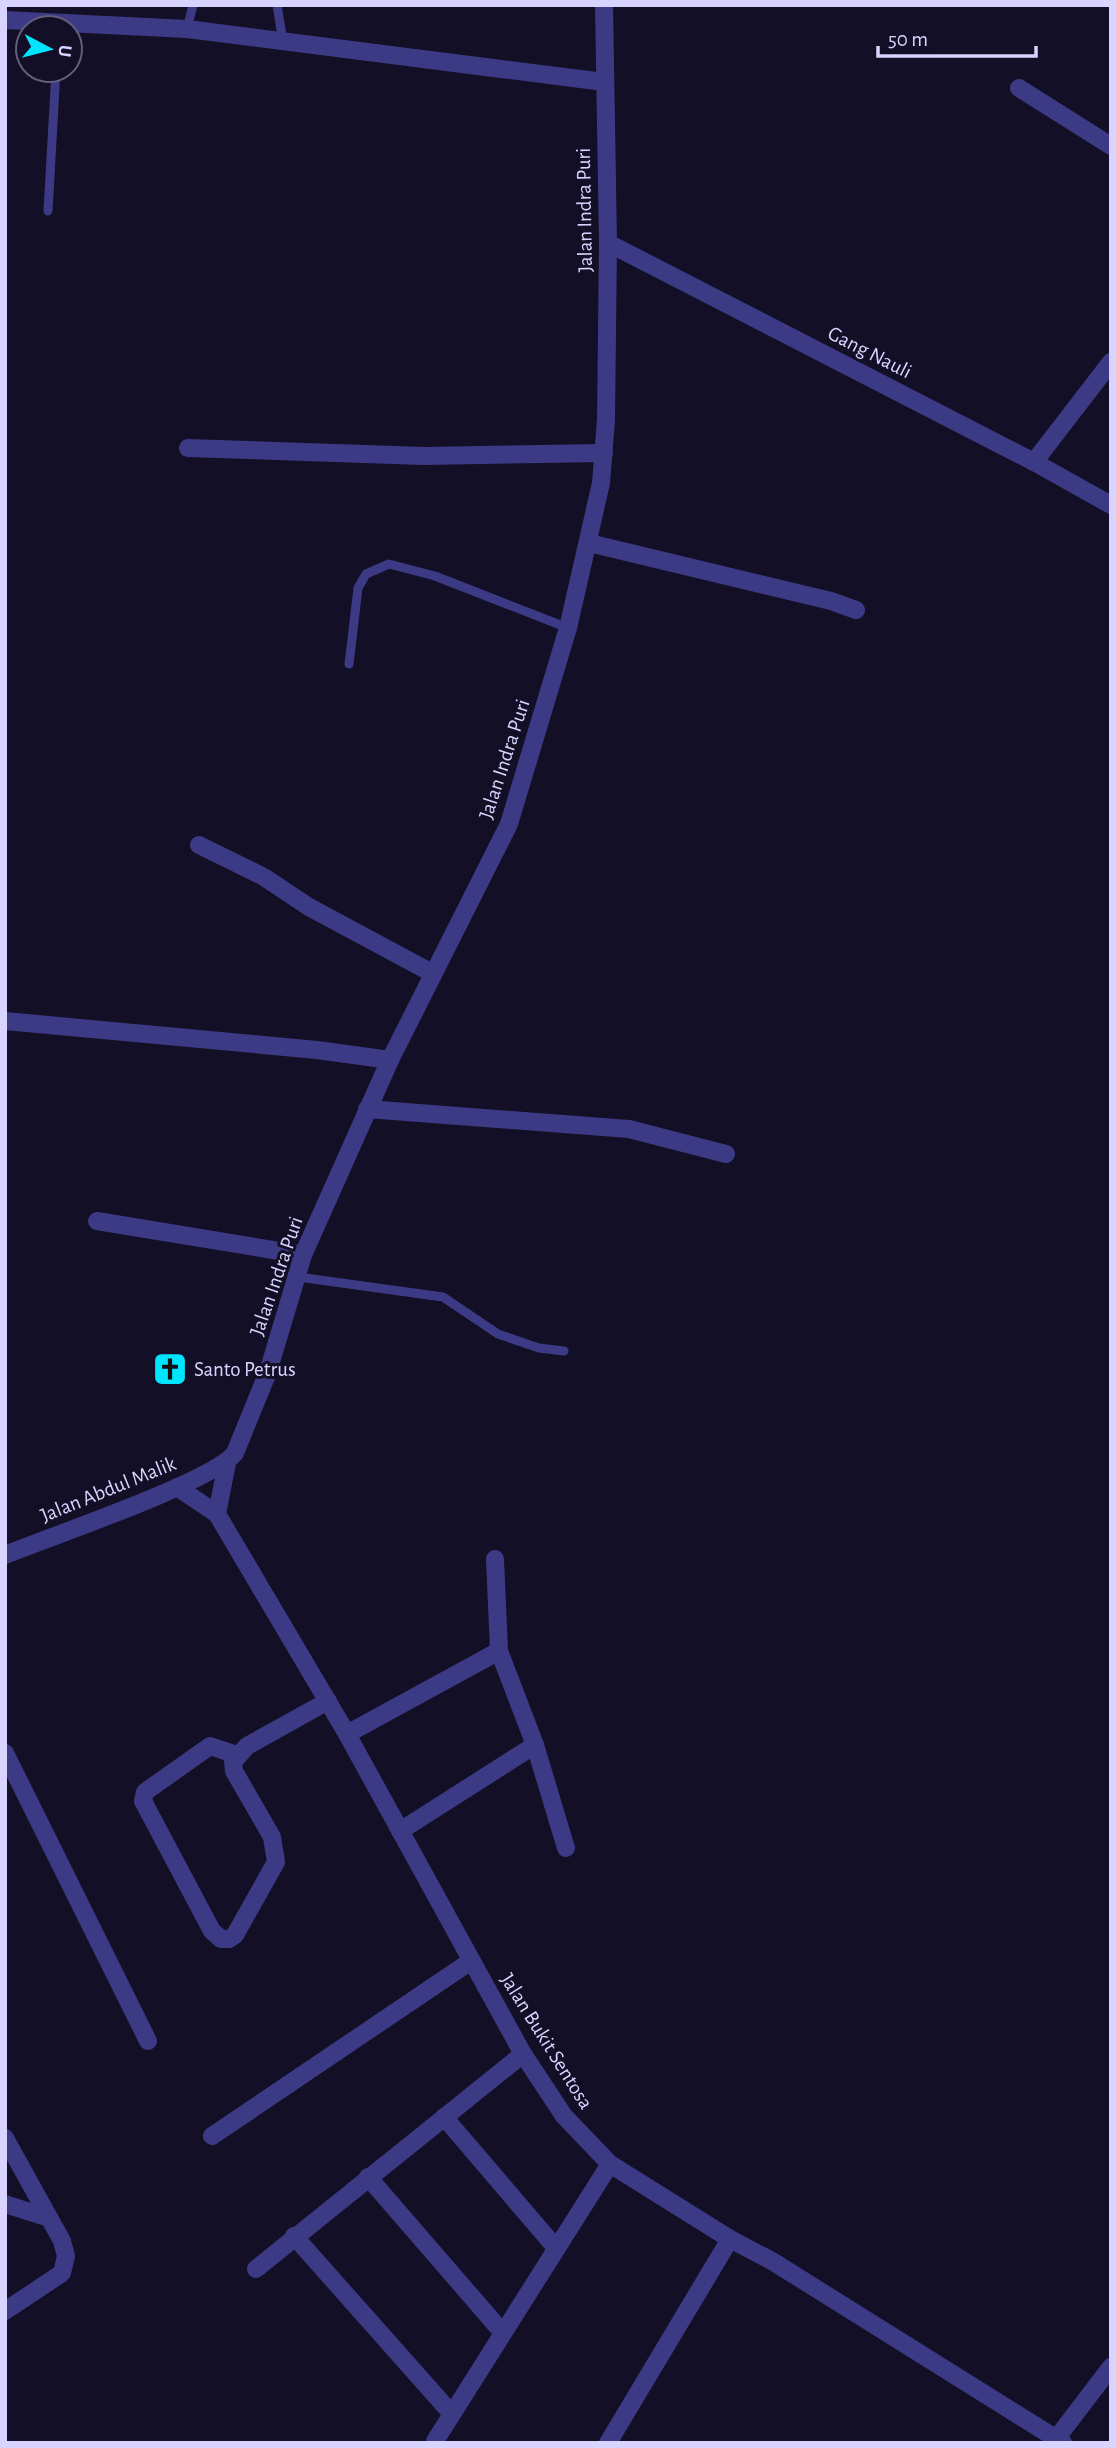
<svg xmlns="http://www.w3.org/2000/svg" width="1116" height="2448" font-family="'Alegreya Sans',sans-serif">
<rect width="100%" height="100%" fill="#130f26"/>
<g fill="none" stroke-linecap="round" stroke-linejoin="round">
<path stroke="#2fb8b0" stroke-width="3.5" stroke-dasharray="3.5 5" stroke-linecap="butt" d="M 1110,1031 L 1111,1031"/>
<g stroke="#3d3a85" stroke-width="9">
<path d="M 277,5 L 283,42"/>
<path d="M 187,29 L 193,5"/>
<path d="M 48,211 L 56,70"/>
<path d="M 349,664 L 358,588 L 366,574 L 389,564 L 435,576 L 568,628"/>
<path d="M 298,1277 L 443,1297 L 498,1334 L 539,1348 L 564,1351"/>
</g>
<g stroke="#3d3a85" stroke-width="18">
<path d="M 5,20 L 187,29 L 604,82"/>
<path d="M 1019,88 L 1111,146"/>
<path d="M 608,243 L 1034,462 L 1111,505"/>
<path d="M 188,448 L 424,456 L 604,453"/>
<path d="M 1034,462 L 1111,362"/>
<path d="M 589,543 L 831,601 L 856,610"/>
<path d="M 199,845 L 264,877 L 309,907 L 432,973"/>
<path d="M 5,1021 L 317,1050 L 390,1060"/>
<path d="M 367,1109 L 629,1129 L 726,1154"/>
<path d="M 97,1221 L 303,1255"/>
<path d="M 177,1487 L 217,1514 L 347,1734 L 523,2054 L 564,2116 L 610,2164 L 730,2239 L 772,2261 L 1063,2443"/>
<path d="M 217,1514 L 227,1463"/>
<path d="M 495,1559 L 499,1651 L 535,1745 L 566,1848"/>
<path d="M 347,1734 L 499,1651"/>
<path d="M 5,1753 L 148,2041"/>
<path d="M 237,1755 L 210,1746 L 145,1792 L 143,1801 L 212,1931 L 221,1939 L 229,1939 L 235,1935 L 276,1862 L 272,1837 L 234,1771 L 233,1762 L 247,1746 L 328,1701"/>
<path d="M 400,1831 L 535,1745"/>
<path d="M 444,2117 L 556,2248"/>
<path d="M 212,2136 L 471,1961"/>
<path d="M 5,2138 L 62,2241 L 66,2256 L 62,2273 L 5,2311"/>
<path d="M 368,2177 L 503,2333"/>
<path d="M 5,2204 L 49,2218"/>
<path d="M 294,2236 L 452,2414"/>
<path d="M 256,2269 L 523,2054"/>
<path d="M 1056,2439 L 1111,2367"/>
<path d="M 435,2441 L 610,2164"/>
<path d="M 608,2443 L 730,2239"/>
</g>
<path stroke="#3d3a85" stroke-width="18" d="M 5,1555 C 49,1537 212,1482 235,1453 L 268,1372 L 303,1255 L 390,1060 L 509,824 L 568,628 L 601,483 L 606,420 L 608,243 L 604,5"/>
</g>
<defs>
<g id="church-square" transform="scale(1.75)"><rect x="-9" y="-9" width="18" height="18" rx="4" fill="#00e5ff" stroke="#130f26"/><path d="M-1.2-6h2.4v3.5h3.3v2.4h-3.3V6h-2.4V-.1h-3.3v-2.4h3.3Z" fill="#111"/></g>
</defs>
<g fill-rule="evenodd">
<use href="#church-square" x="170" y="1369"/>
</g>
<g text-anchor="middle" stroke-width="6" stroke-linejoin="round" paint-order="stroke">
<g font-size="21" fill="#d9d4ff" stroke="#130f26">
<text transform="translate(584 210) rotate(-91)" y="7">Jalan Indra Puri</text>
<text transform="translate(870 352) rotate(27)" y="7">Gang Nauli</text>
<text transform="translate(504 759) rotate(-72)" y="7">Jalan Indra Puri</text>
<text transform="translate(276 1276) rotate(-71)" y="7">Jalan Indra Puri</text>
<text transform="translate(108 1489) rotate(-22)" y="7">Jalan Abdul Malik</text>
<text transform="translate(547 2041) rotate(58)" y="7">Jalan Bukit Sentosa</text>
</g>
<g font-size="21" fill="#d9d4ff" stroke="#130f26" text-anchor="start">
<text x="194" y="1376">Santo Petrus</text>
</g>
</g>
<rect width="1116" height="2448" fill="none" stroke="#d9d4ff" stroke-width="14"/>
<g transform="translate(49 49) rotate(97)"><circle r="33" fill="#130f26" stroke="#625e7d" stroke-width="2"/>
<path d="M0-5L12 26L0 18L-12 26Z" fill="#00e5ff"/>
<text y="-10" font-size="19" font-weight="bold" text-anchor="middle" fill="#d9d4ff">U</text>
</g>
<path d="M878 46v10h158v-10" fill="none" stroke="#d9d4ff" stroke-width="3.5"/>
<text x="888" y="46" font-size="21" fill="#d9d4ff" stroke="#130f26" stroke-width="5" paint-order="stroke">50 m</text>
</svg>
